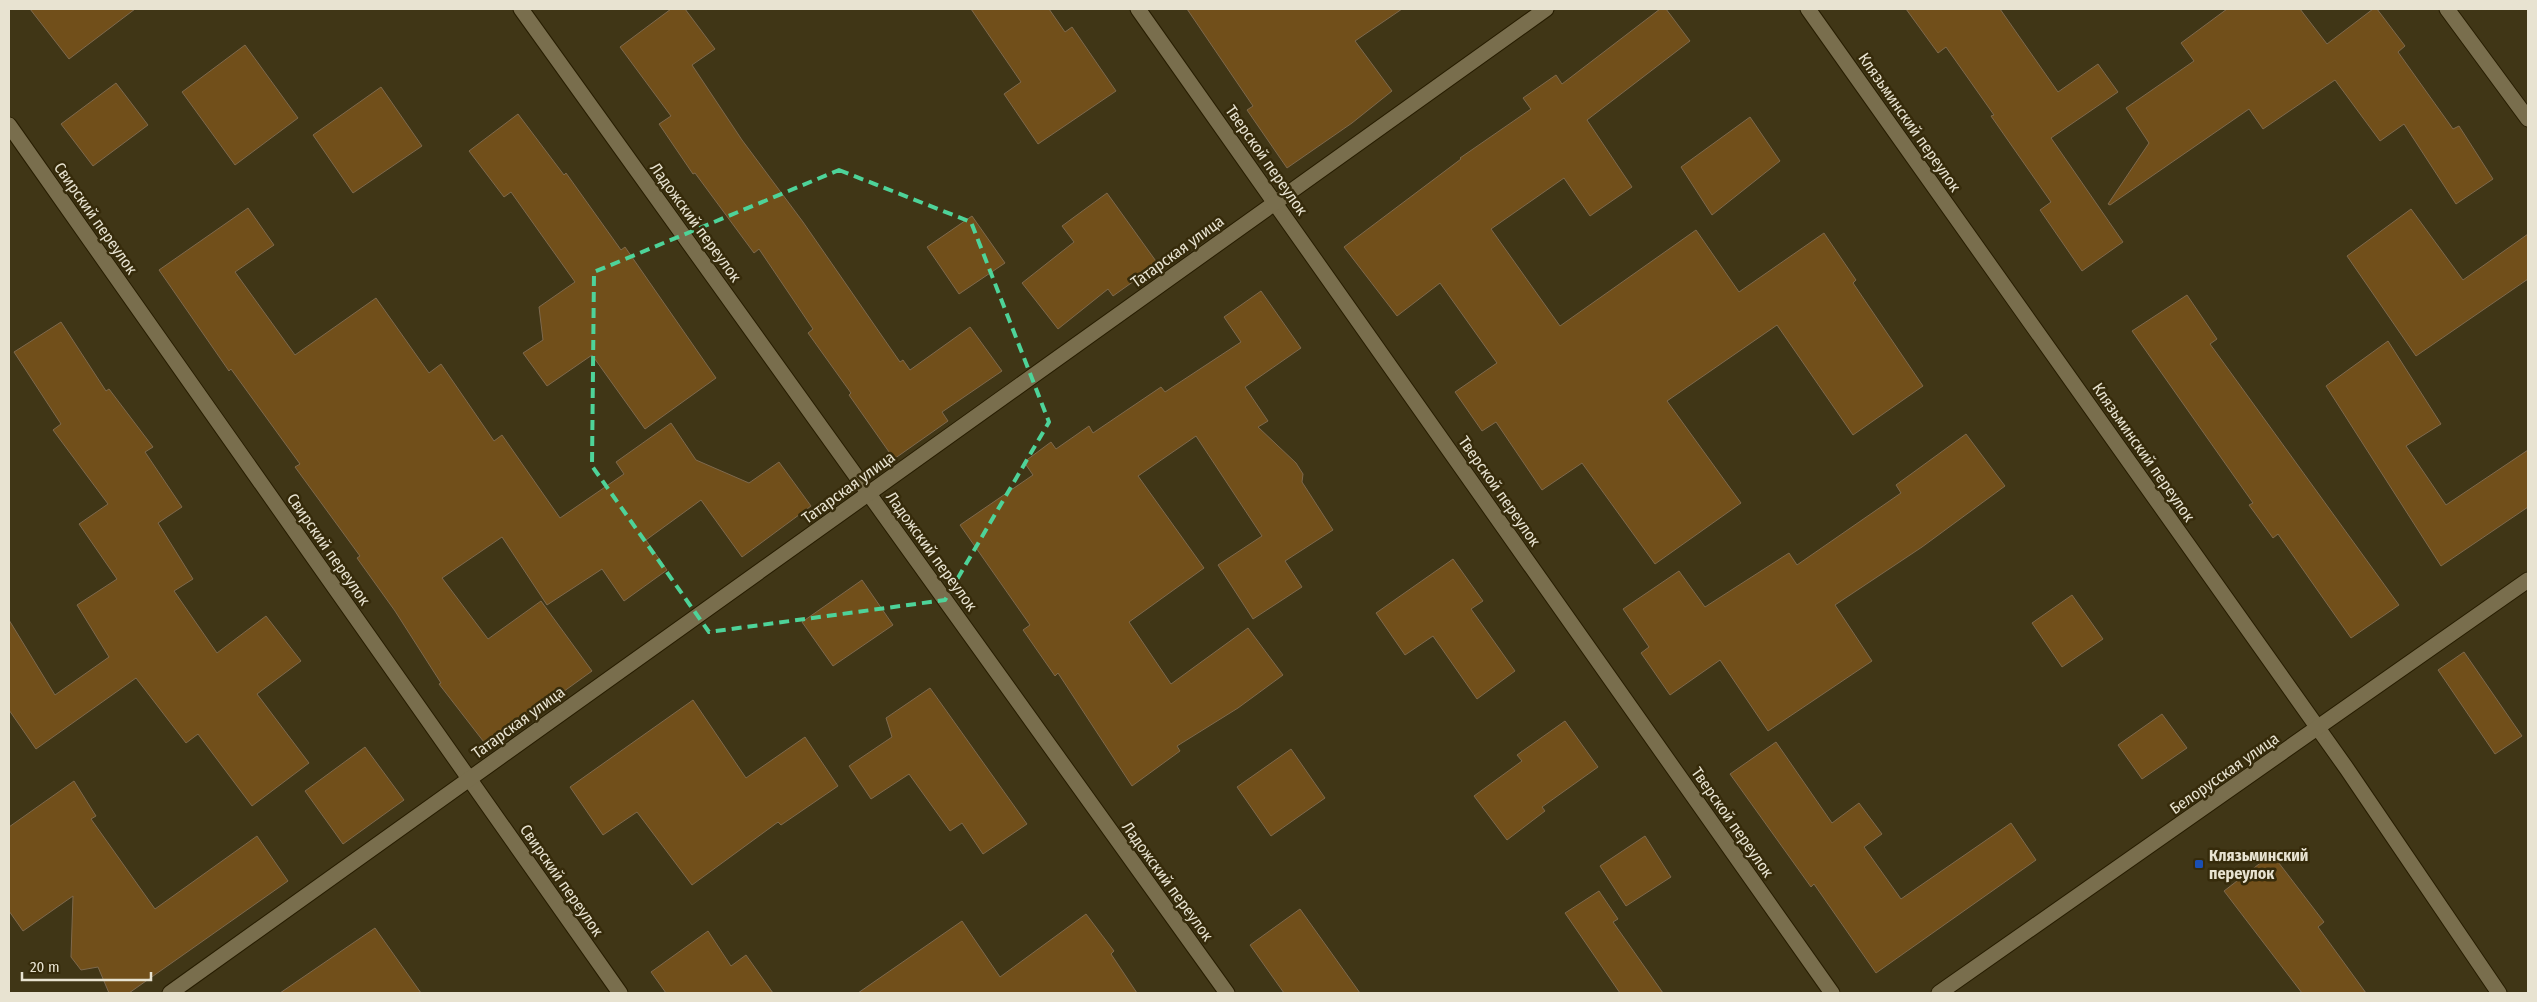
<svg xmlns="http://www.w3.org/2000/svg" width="2537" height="1002" font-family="'Fira Sans Condensed',sans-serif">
<rect width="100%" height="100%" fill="#403616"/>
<g fill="#714f1a" stroke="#7e694d">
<path d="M 30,9 L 135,9 L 69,59 Z"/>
<path d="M 671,9 L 685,9 L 715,49 L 692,65 L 742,140 L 803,222 L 900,362 L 903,360 L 910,370 L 970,327 L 1002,371 L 942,412 L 948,421 L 894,459 L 849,395 L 851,393 L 808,333 L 813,329 L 759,249 L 754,253 L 695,173 L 693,174 L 659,124 L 671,116 L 620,47 Z"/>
<path d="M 971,9 L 1049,9 L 1065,32 L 1072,27 L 1116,91 L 1038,144 L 1004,94 L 1021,82 Z"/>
<path d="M 1187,9 L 1402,9 L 1355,41 L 1392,91 L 1352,123 L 1287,168 L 1247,110 L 1253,106 Z"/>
<path d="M 1660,9 L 1666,9 L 1690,41 L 1587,120 L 1632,187 L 1590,216 L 1564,178 L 1491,229 L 1560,326 L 1696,230 L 1739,292 L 1824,233 L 1856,280 L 1853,283 L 1923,386 L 1853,435 L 1777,325 L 1667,401 L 1741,503 L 1655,564 L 1582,463 L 1542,490 L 1496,422 L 1482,431 L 1455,392 L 1497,363 L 1440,283 L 1397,316 L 1344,247 L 1461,159 L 1460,158 L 1531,109 L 1523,98 L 1556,75 L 1562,84 Z"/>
<path d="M 1906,9 L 2000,9 L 2058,92 L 2098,64 L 2118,92 L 2051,138 L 2123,242 L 2082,271 L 2040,210 L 2051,202 L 1991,116 L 1994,115 L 1946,47 L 1938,53 Z"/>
<path d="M 2227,9 L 2300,9 L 2327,44 L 2373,9 L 2377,9 L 2405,46 L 2398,52 L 2453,129 L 2459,126 L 2493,179 L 2456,204 L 2404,124 L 2380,141 L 2335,80 L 2263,129 L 2249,109 L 2110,205 L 2108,204 L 2149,143 L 2126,108 L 2194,61 L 2181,43 Z"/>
<path d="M 245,45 L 298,118 L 235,165 L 182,92 Z"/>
<path d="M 116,83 L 148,125 L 93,166 L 61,124 Z"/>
<path d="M 381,87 L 422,146 L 353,193 L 313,135 Z"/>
<path d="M 518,114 L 564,175 L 566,173 L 621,250 L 625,247 L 716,378 L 645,429 L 592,355 L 547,386 L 523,353 L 543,340 L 539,307 L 575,282 L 511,192 L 504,197 L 469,151 Z"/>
<path d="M 1750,117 L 1780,161 L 1712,215 L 1681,167 Z"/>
<path d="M 1107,193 L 1158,264 L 1113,296 L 1108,289 L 1058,329 L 1022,283 L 1074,242 L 1062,226 Z"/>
<path d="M 248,208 L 274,245 L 235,272 L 295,355 L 376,298 L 429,373 L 441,364 L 494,441 L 502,435 L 560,518 L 624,474 L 616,462 L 671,423 L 696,460 L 749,483 L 779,462 L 811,506 L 742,557 L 701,500 L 646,540 L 667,570 L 624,601 L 602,569 L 547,605 L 502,537 L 442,578 L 488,639 L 541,601 L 592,671 L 556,697 L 554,694 L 487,746 L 439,684 L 441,683 L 395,611 L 357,558 L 360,556 L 295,467 L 300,464 L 231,369 L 229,371 L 159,270 Z"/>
<path d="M 2411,209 L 2463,280 L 2528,234 L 2528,279 L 2416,356 L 2347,256 Z"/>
<path d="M 972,216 L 1005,263 L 959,294 L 927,247 Z"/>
<path d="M 1261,291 L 1301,348 L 1245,387 L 1268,421 L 1258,427 L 1296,463 L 1303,474 L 1302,482 L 1333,530 L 1285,561 L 1302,587 L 1253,619 L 1218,565 L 1262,536 L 1196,436 L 1138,476 L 1204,568 L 1129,622 L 1171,684 L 1248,628 L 1283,675 L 1238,708 L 1177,746 L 1180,751 L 1132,786 L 1058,673 L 1055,676 L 1023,630 L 1030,625 L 960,525 L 1033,475 L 1024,462 L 1051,442 L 1056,449 L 1089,426 L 1093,433 L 1161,387 L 1165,392 L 1241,342 L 1224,317 Z"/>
<path d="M 2187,295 L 2217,339 L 2210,344 L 2399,605 L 2351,638 L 2278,534 L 2273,538 L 2249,505 L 2253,503 L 2132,331 Z"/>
<path d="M 61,322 L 106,391 L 109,389 L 153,447 L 145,452 L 182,507 L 158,523 L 193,579 L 174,591 L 217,653 L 266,616 L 301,661 L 257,694 L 309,763 L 252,806 L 198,734 L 186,743 L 136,678 L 36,749 L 9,710 L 9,620 L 55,695 L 109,657 L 77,605 L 117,579 L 79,524 L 108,504 L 53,430 L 61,424 L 14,352 Z"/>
<path d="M 2388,341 L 2441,424 L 2406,446 L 2446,505 L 2528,450 L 2528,507 L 2441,566 L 2326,386 Z"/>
<path d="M 1966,434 L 2005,486 L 1922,547 L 1835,605 L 1872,661 L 1768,731 L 1720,660 L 1670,695 L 1641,653 L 1649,647 L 1623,609 L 1679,571 L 1705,607 L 1789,553 L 1797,565 L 1901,493 L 1896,485 Z"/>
<path d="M 1453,559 L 1483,601 L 1471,609 L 1515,671 L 1477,699 L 1433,636 L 1405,655 L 1376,613 Z"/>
<path d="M 862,580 L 893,625 L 833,666 L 802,622 Z"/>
<path d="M 2072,595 L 2103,639 L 2062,667 L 2032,623 Z"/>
<path d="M 2464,652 L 2522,736 L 2495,754 L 2438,670 Z"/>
<path d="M 930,688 L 1027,824 L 983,854 L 962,823 L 950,831 L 909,774 L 871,799 L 849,766 L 892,737 L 886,718 Z"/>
<path d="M 693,700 L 746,778 L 805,737 L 838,786 L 781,825 L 778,822 L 692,885 L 637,812 L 603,835 L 570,787 Z"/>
<path d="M 2162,714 L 2187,748 L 2142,779 L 2118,745 Z"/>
<path d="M 1565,721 L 1598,767 L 1542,807 L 1545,811 L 1507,840 L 1474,796 L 1522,761 L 1517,755 Z"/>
<path d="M 1776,742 L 1832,823 L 1859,803 L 1882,834 L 1864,847 L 1901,899 L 2011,823 L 2036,860 L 1876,973 L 1814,884 L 1811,887 L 1730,774 Z"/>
<path d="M 365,747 L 404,800 L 343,844 L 305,791 Z"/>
<path d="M 1291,749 L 1325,798 L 1271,836 L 1237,787 Z"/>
<path d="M 74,781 L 96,816 L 91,819 L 155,909 L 257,836 L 288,881 L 129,993 L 109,993 L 98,967 L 81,970 L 71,957 L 73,896 L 23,931 L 9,911 L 9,827 Z"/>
<path d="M 1645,836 L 1671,877 L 1626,906 L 1600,866 Z"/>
<path d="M 2272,854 L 2324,922 L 2318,927 L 2366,993 L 2302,993 L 2224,891 Z"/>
<path d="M 1599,891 L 1618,919 L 1613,922 L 1663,993 L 1620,993 L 1565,913 Z"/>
<path d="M 1300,909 L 1360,993 L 1284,993 L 1250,945 Z"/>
<path d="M 1086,914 L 1114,951 L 1111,954 L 1137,993 L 858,993 L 962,921 L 1000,977 Z"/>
<path d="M 375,928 L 421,993 L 280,993 Z"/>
<path d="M 708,931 L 731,966 L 746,955 L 773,993 L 666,993 L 651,972 Z"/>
</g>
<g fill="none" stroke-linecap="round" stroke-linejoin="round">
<g stroke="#271d00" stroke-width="17">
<g id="street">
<path d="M 521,9 L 1227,993"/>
<path d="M 1138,9 L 1832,993"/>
<path d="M 1808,9 L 2347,769 L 2499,993"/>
<path d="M 2447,9 L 2528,119"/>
<path d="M 9,125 L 620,993"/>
<path d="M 170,993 L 1546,9"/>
</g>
</g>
<g stroke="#271d00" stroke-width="17">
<path id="secondary" d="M 1939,993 L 2528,580"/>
</g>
<use href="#street" stroke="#796e4d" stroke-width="15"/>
<use href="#secondary" stroke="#796e4d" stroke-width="15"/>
</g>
<path fill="none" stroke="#4ed399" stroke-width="4" stroke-dasharray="10 6" stroke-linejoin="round" d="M 839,170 L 971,222 L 1049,422 L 945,600 L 709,632 L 592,466 L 594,272 Z"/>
<rect fill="#1a4fb4" stroke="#362b0b" stroke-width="2" x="2194" y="859" width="10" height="10" rx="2.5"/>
<g text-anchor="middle" stroke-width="5" stroke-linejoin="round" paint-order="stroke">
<g font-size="16" fill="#e8e3d1" stroke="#362b0b">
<text transform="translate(1910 122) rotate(55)" y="6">Клязьминский переулок</text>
<text transform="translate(1267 160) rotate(55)" y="6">Тверской переулок</text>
<text transform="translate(96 218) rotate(55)" y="6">Свирский переулок</text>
<text transform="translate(696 222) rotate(54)" y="6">Ладожский переулок</text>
<text transform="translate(1177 251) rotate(-36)" y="6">Татарская улица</text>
<text transform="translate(2144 452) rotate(55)" y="6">Клязьминский переулок</text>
<text transform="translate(848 487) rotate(-36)" y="6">Татарская улица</text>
<text transform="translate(1500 491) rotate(55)" y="6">Тверской переулок</text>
<text transform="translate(329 549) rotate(55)" y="6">Свирский переулок</text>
<text transform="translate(932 551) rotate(54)" y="6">Ладожский переулок</text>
<text transform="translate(518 722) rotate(-36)" y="6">Татарская улица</text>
<text transform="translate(2224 773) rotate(-35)" y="6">Белорусская улица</text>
<text transform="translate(1733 822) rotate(55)" y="6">Тверской переулок</text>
<text transform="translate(562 880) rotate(55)" y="6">Свирский переулок</text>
<text transform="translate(1168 881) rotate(54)" y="6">Ладожский переулок</text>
</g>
<g font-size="16" font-weight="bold" fill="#e8e3d1" stroke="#362b0b" text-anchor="start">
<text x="2209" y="861">Клязьминский<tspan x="2209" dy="18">переулок</tspan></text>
</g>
</g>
<rect width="2537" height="1002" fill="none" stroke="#e8e3d1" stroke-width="20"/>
<path d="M22 972v8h129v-8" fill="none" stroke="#e8e3d1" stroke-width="2.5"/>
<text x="30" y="972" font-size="15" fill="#e8e3d1" stroke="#362b0b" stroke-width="4" paint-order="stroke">20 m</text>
</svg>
